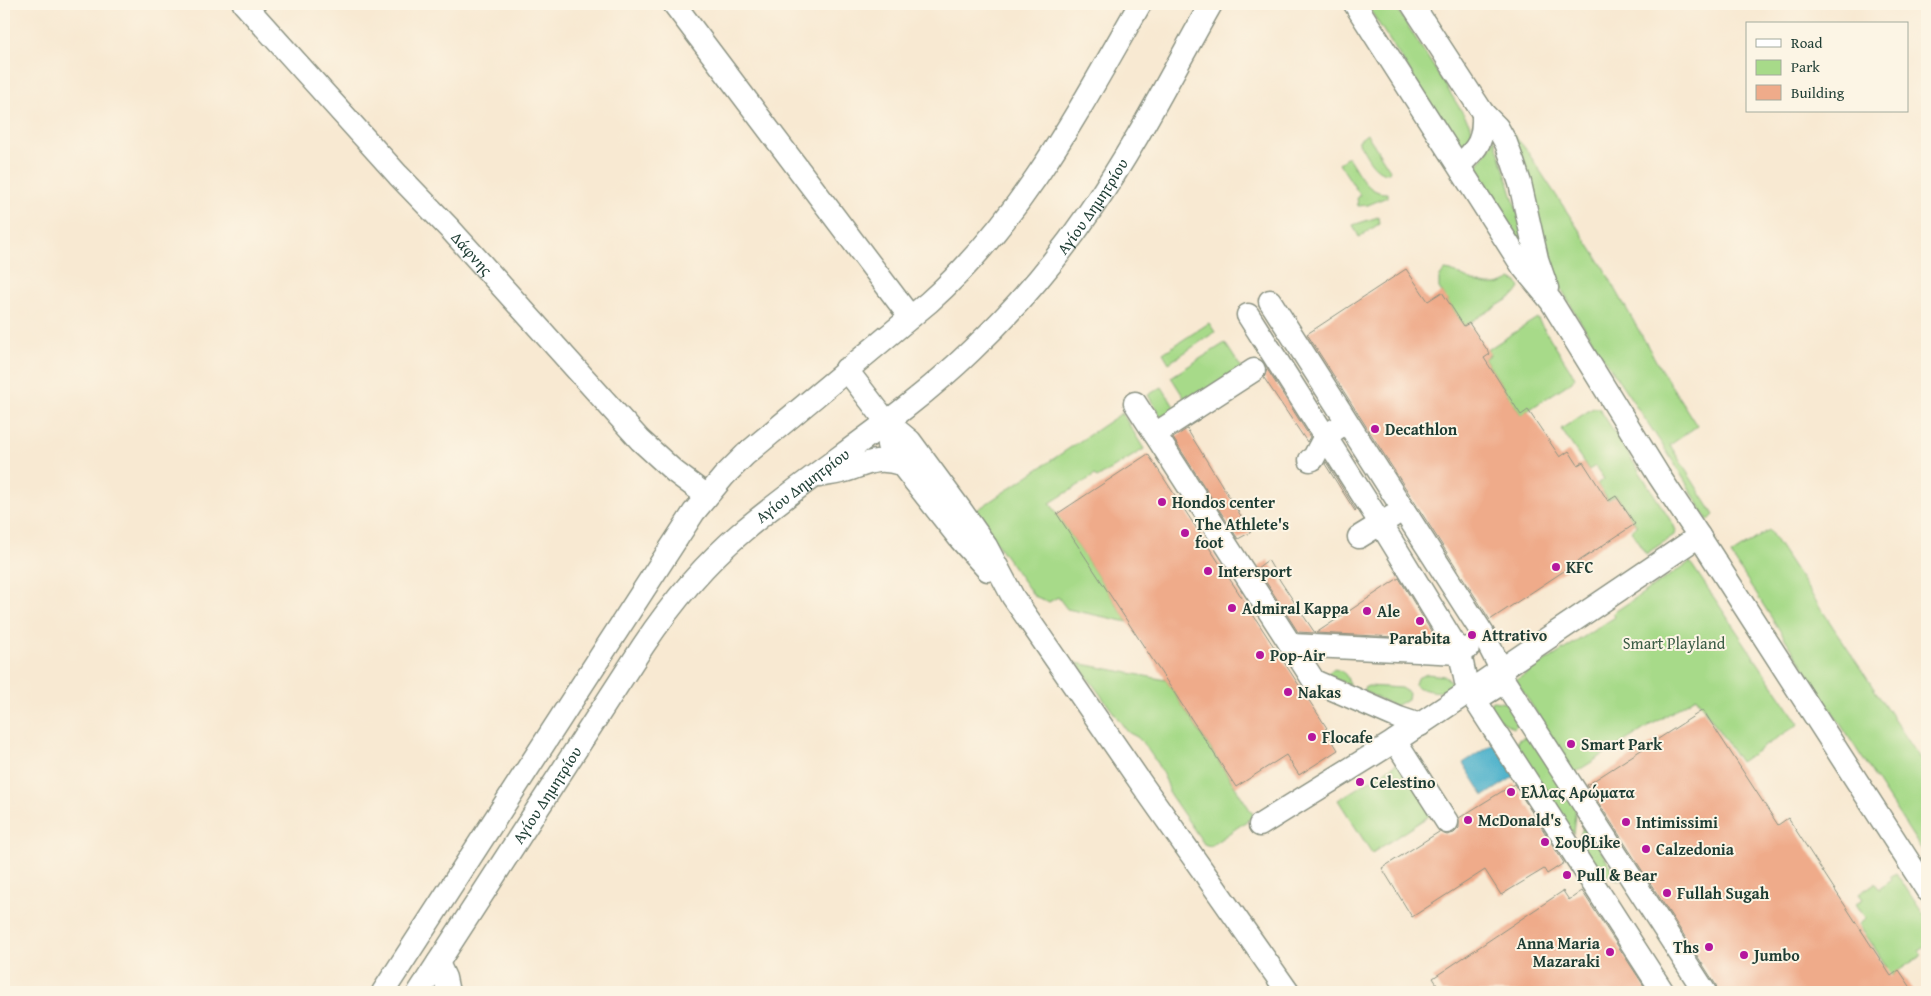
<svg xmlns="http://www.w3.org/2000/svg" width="1931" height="996" font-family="'Gentium Book Plus',serif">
<rect width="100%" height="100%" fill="#fcf5e5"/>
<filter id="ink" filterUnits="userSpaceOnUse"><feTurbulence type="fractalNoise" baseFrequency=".02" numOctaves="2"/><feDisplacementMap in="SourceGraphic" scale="10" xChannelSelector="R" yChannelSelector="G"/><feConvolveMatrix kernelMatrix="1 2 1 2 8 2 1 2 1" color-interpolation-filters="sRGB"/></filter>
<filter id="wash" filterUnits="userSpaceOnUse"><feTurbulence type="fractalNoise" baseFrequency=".0096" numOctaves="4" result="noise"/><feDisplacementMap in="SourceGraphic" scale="20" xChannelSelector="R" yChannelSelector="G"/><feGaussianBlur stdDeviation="1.12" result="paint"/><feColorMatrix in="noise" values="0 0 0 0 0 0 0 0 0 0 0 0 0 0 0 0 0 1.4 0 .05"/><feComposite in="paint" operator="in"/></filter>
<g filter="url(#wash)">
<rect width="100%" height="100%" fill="#f8e9d2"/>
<g fill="#a7da89" stroke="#638c5e">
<path d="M 1366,4 L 1394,4 L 1471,126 L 1473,139 L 1460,149 Z"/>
<path d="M 1504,124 L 1525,148 L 1602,265 L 1660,368 L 1697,426 L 1670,445 L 1714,515 L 1708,521 C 1694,496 1679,470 1663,446 C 1625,388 1582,331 1551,269 Z"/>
<path d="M 1367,134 L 1390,170 L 1389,173 C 1373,173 1367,155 1359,143 L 1359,140 Z"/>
<path d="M 1494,137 L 1527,243 L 1521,247 L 1476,172 C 1477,160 1491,151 1494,137 Z"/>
<path d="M 1348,157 C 1358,172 1367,194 1387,193 L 1387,197 L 1368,205 L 1358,206 L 1357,197 L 1360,195 L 1339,163 Z"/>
<path d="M 1378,217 L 1379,224 L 1359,237 L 1353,225 Z"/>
<path d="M 1445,270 L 1451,271 C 1472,280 1490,293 1511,279 L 1517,282 L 1520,288 L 1515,295 L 1464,326 L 1439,288 L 1439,278 Z"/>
<path d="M 1537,318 L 1575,377 L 1571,382 L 1521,415 L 1484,358 L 1490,355 L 1487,350 Z"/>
<path d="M 1209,323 L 1215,332 L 1169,363 L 1163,353 Z"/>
<path d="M 1225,343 L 1244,372 L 1190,407 L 1171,377 Z"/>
<path d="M 1162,387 L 1178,413 L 1164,422 L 1148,395 Z"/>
<path d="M 1593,408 L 1599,408 L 1674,526 L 1676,531 L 1674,535 L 1646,554 L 1631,531 L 1637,526 L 1616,495 L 1608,500 L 1597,484 L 1604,479 L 1595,466 L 1589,470 L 1561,429 Z"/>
<path d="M 1122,413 L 1144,449 L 1097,478 L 1095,475 L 1050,503 L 1128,622 L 1067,609 L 1058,597 L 1049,602 L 1034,596 L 974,512 Z"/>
<path d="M 1769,530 L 1927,769 L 1927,858 L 1731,555 Z"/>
<path d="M 1690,562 L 1799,724 L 1740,762 L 1696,697 L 1574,773 L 1516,680 L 1615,617 L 1613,613 Z"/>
<path d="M 1077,663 L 1166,680 L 1254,816 L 1212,845 L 1210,846 L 1204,844 L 1169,793 C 1170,781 1146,744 1137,737 C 1134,735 1130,734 1127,731 Z"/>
<path d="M 1333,669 C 1343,670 1348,675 1349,685 L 1326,675 Z"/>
<path d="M 1427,674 L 1444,676 L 1452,682 L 1452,687 C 1442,695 1428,691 1416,687 L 1415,684 L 1417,678 Z"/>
<path d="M 1368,686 L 1401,688 L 1409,693 L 1408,699 L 1395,706 L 1363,691 L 1364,688 Z"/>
<path d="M 1493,701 L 1506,703 L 1518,723 L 1514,728 C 1504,723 1496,718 1489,709 L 1491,702 Z"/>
<path d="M 1525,737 L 1531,739 L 1576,805 L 1573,834 L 1516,748 L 1518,740 Z"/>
<path d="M 1401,761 L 1432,814 L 1372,853 L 1338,800 Z"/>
<path d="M 1584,823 L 1620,881 L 1593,869 L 1580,847 L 1580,837 Z"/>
<path d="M 1896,873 L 1927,920 L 1927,945 L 1919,950 L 1922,955 L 1892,975 L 1859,924 L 1866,919 L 1856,904 L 1863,899 L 1859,894 L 1875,883 L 1879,889 L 1892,880 L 1890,877 Z"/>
</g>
<path fill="#4cb1cb" stroke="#367780" d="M 1494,743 L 1515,776 L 1484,796 L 1463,763 Z"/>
<g id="blocks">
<g fill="#efab8a">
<path d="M 1406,269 L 1428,301 L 1442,292 L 1464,326 L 1469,323 L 1490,354 L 1484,358 L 1521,415 L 1528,410 L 1560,457 L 1569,451 L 1578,465 L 1583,462 L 1608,501 L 1616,496 L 1635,524 L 1490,620 L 1307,334 Z"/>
<path d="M 1267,369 L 1310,437 L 1307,442 L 1264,378 Z"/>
<path d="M 1187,429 L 1251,532 L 1238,539 L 1173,438 Z"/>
<path d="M 1148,454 L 1327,728 L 1325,729 L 1338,750 L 1299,775 L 1286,755 L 1236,787 L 1057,514 Z"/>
<path d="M 1326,462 L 1356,510 L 1355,511 L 1325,464 Z"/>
<path d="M 1268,560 L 1281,582 L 1315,633 L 1298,632 L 1257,568 Z"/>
<path d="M 1399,578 L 1436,639 L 1316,633 L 1394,581 Z"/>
<path d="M 1703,710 L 1778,825 L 1788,818 L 1891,976 L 1899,970 L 1914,992 L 1718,992 L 1716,985 L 1587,785 Z"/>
<path d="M 1514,784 L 1564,863 L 1547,874 L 1544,869 L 1501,895 L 1485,870 L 1412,917 L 1382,868 L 1439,832 L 1447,835 L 1454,833 L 1459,828 L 1459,818 Z"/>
<path d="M 1563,891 L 1569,900 L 1582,891 L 1648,992 L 1442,992 L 1433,978 Z"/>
</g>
</g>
</g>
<g filter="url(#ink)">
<use href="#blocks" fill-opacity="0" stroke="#8c9383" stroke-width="1"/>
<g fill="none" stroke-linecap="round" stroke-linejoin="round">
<g stroke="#8c9383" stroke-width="25">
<g id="minor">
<path id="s1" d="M 244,4 L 398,175 L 451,230 L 640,440 L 675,472 L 707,496"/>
<path d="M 674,4 L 910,317"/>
<path d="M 1355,4 L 1523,267 L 1551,301 L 1659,476 L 1699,536 L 1927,890"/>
<path d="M 1412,4 L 1483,113 L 1497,127 L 1506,143 L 1513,162 L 1520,183 L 1537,259 L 1547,288"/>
<path d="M 1459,165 C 1479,148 1484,139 1483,113"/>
<path d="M 1270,301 L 1483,634 L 1502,671 L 1504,681 L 1705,992"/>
<path d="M 1248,315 L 1381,524 L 1460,653 L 1468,692 L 1699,536"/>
<path d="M 846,369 L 886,421 L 910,441 L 960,509 L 986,546 L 1013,597 L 1141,783 L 1288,992"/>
<path d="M 1135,403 L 1314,681 L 1399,718 L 1420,725"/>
<path d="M 886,421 L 888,445 L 901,464 L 960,539 L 988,570"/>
<path d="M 1155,434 L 1254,370"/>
<path d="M 1310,460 L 1313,459 L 1325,436 L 1336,429"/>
<path d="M 819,476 C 829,474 841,473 851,469 C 870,462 880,457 901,464"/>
<path d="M 1359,537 L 1393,516"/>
<path d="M 1291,645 L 1460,653 L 1468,648"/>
<path d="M 1496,687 L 1475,700 L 1663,992"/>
<path d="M 1447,822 L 1395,741 L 1468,692 L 1475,700"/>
<path d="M 1260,825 L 1395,741"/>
<path d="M 438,963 L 445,978 L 448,992"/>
<path d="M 383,992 L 694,512 L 724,476 L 745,455 L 929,302 C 1022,219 1079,110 1140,4"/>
<path id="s2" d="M 419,992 L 643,646 C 671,604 704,564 743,531 C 817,469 902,418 972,350 C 1016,308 1056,261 1090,211 C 1136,145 1172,73 1211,4"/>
</g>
</g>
<use href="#minor" stroke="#fff" stroke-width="22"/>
</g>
</g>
<g fill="#b5179e" stroke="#fcf5e5" stroke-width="2">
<circle cx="1375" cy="429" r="5"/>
<circle cx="1162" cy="502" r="5"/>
<circle cx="1185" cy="533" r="5"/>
<circle cx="1556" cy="567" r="5"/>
<circle cx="1208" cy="571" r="5"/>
<circle cx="1232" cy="608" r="5"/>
<circle cx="1367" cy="611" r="5"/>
<circle cx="1420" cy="621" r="5"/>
<circle cx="1472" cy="635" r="5"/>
<circle cx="1260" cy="655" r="5"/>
<circle cx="1288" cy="692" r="5"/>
<circle cx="1312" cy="737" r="5"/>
<circle cx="1571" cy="744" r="5"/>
<circle cx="1360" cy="782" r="5"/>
<circle cx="1511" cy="792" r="5"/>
<circle cx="1468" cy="820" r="5"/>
<circle cx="1626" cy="822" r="5"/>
<circle cx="1545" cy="842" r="5"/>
<circle cx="1646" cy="849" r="5"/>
<circle cx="1567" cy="875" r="5"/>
<circle cx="1667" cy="893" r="5"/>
<circle cx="1709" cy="947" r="5"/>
<circle cx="1610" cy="952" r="5"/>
<circle cx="1744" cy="955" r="5"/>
</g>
<g text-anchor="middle" stroke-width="4" stroke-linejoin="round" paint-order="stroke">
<g font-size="16" fill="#1f3d34" stroke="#fcf5e5">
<text dy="6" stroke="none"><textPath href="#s2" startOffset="1045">Αγίου Δημητρίου</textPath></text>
<text dy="6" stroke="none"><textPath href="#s1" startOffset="338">Δάφνης</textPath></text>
<text dy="6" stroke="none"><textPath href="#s2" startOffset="640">Αγίου Δημητρίου</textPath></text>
<text dy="6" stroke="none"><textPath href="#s2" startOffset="235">Αγίου Δημητρίου</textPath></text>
</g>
<g font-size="16" font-weight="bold" fill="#1f3d34" stroke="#fcf5e5" text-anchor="start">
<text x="1385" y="435">Decathlon</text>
<text x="1172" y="508">Hondos center</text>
<text x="1195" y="530">The Athlete's<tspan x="1195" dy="18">foot</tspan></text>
<text x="1566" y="573">KFC</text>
<text x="1218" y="577">Intersport</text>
<text x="1242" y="614">Admiral Kappa</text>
<text x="1377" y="617">Ale</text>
<text x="1482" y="641">Attrativo</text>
<text x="1420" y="644" text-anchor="middle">Parabita</text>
<text x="1270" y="661">Pop-Air</text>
<text x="1298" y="698">Nakas</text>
<text x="1322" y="743">Flocafe</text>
<text x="1581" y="750">Smart Park</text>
<text x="1370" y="788">Celestino</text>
<text x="1521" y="798">Ελλας Αρώματα</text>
<text x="1478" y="826">McDonald's</text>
<text x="1636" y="828">Intimissimi</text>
<text x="1555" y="848">ΣουβLike</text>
<text x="1656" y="855">Calzedonia</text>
<text x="1577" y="881">Pull &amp; Bear</text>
<text x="1677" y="899">Fullah Sugah</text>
<text x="1600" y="949" text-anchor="end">Anna Maria<tspan x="1600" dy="18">Mazaraki</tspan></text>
<text x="1699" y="953" text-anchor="end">Ths</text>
<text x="1754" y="961">Jumbo</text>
</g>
<g font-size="16" fill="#3a5c45" stroke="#fcf5e5">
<text x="1674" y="649">Smart Playland</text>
</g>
</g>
<rect width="1931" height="996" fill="none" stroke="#fcf5e5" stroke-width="20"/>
<rect x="1746" y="22" width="162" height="90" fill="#fcf5e5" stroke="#a4ab9e"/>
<rect x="1756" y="39" width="25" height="8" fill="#ffffff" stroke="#a4ab9e"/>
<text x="1791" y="48" font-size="15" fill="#1f3d34">Road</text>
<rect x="1756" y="60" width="25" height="15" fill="#a7da89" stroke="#a4ab9e"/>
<text x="1791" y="72" font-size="15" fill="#1f3d34">Park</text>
<rect x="1756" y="85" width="25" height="15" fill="#efab8a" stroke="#a4ab9e"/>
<text x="1791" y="98" font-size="15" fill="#1f3d34">Building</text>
</svg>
